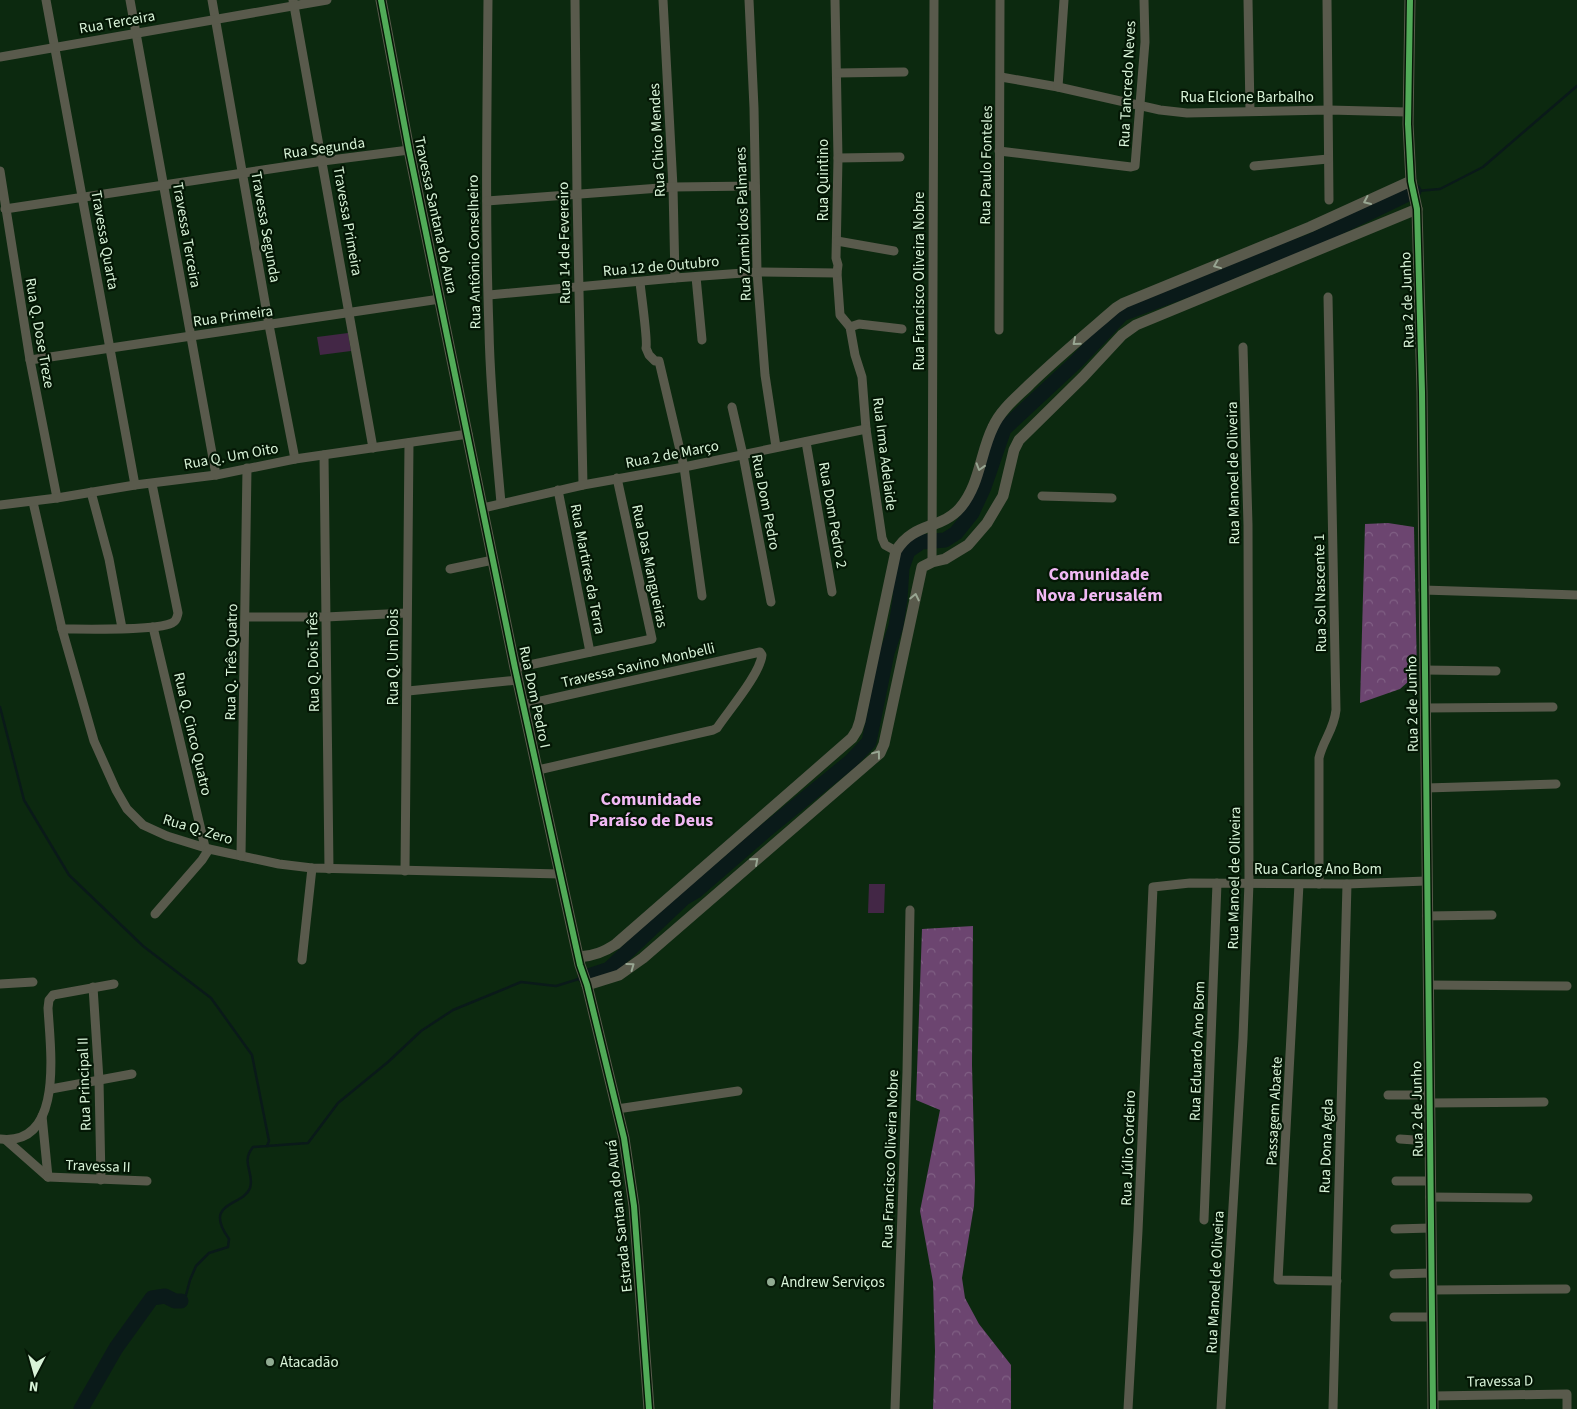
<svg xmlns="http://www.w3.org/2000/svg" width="1577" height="1409" font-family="'Source Sans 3',sans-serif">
<defs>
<pattern id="forest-crowns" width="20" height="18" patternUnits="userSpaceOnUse" patternTransform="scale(1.25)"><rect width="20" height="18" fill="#6c4570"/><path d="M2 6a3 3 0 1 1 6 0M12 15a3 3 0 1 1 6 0" fill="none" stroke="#806084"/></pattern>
</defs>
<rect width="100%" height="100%" fill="#0c290f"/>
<g fill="url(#forest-crowns)">
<path d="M 1388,523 L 1414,527 L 1417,674 L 1400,689 L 1360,703 L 1365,524 Z"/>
<path d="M 973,926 L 972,1065 L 975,1181 L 974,1206 L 962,1278 L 965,1298 L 979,1324 L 1011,1365 L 1011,1409 L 933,1409 L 935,1351 L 933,1282 L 920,1211 L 940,1110 L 916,1100 L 922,929 Z"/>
</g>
<g fill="#432746">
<path d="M 348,333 L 351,351 L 320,355 L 317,337 Z"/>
<path d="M 869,884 L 885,884 L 884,913 L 868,913 Z"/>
</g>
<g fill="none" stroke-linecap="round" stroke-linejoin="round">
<g stroke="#0a1a19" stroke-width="2.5">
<path d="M 1417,191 L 1440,189 L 1483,167 L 1577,86"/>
<path d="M 0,707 L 24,800 L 69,875 L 143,946 L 211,998 L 252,1055 L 269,1141 L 267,1146 L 253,1147 C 240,1163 255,1173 250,1188 C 243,1207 202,1201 229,1239 L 228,1247 L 209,1253 L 196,1266 L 190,1280 L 186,1295 L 181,1301"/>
<path d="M 267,1146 L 308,1143 L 338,1103 L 388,1062 L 421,1031 L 453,1010 L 521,982 L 556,986 L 582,978"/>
</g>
<g stroke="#0a1a19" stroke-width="15">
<path d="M 585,977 L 609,969 L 684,898 L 696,891 L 764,832 L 851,761 L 869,742 L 887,653 L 896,626 L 900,599 L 902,568 L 908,551 L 921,542 L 945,540 L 956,533 L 972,513 L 984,487 L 1004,429 L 1076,362 L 1122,314 L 1211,281 L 1254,262 L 1311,241 L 1414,191"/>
<path d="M 81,1409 L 116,1348 L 152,1298 L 165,1296 L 175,1301 L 181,1301"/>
</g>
<g stroke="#595a4c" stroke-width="9">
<path d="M 46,0 L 135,485"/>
<path d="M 130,0 L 216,475"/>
<path d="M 212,0 L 269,325 L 295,459"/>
<path d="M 293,0 L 373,448"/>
<path d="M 488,0 C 487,110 485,220 489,330 C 490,388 496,446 501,503"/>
<path d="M 575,0 L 577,194 L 583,485"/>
<path d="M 663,0 L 673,187 L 675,278"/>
<path d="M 749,0 L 754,108 L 757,272 L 765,375 L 776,447"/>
<path d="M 835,0 L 838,158 L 836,258 L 838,265 L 837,273 L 840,315 L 850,327 L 855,355 L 862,377 L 866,429 L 882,538 L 885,545 L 896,551"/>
<path d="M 1248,0 L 1250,111"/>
<path d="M 1327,0 L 1329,200"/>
<path d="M 0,57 L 327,0"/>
<path d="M 837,73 L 904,72"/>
<path d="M 1001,77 L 1058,87 L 1160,110 L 1187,113 L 1329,110 L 1407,112"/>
<path d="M 1058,87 L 1064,0"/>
<path d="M 999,151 L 1131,167 L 1135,166 L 1145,42 L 1144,0"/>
<path d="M 838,158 L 900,157"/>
<path d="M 1254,166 L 1328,159"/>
<path d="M 0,171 L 30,360 L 57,498"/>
<path d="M 487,201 L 673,187 L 755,186"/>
<path d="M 5,209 L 323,161 L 409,150"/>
<path d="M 837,241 L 894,251"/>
<path d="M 696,277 L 702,340"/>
<path d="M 640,282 C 641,294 648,341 646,348 L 649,355 L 655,361 L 659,361 L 684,467 L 702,596"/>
<path d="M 489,295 L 675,278 L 757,272 L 837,273"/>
<path d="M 850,327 L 859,324 L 902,329"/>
<path d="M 999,330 L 1000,0"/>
<path d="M 30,360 L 440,299"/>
<path d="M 732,407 L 743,455 L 771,602"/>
<path d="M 806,442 L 832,592"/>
<path d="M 324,455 L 329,869"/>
<path d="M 558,490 L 590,652"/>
<path d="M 91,492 L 109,559 L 122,628"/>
<path d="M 1042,496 L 1112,498"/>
<path d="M 33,502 L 62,629 L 94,741 L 116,790 L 127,809 L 143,825 L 167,836 L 209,849 L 279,864 L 312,868 L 561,874"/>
<path d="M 0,505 L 57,498 L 135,485 L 216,475 L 295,459 L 468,434"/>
<path d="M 483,508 L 583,485 L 684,467 L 866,429"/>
<path d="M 932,561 L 934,0"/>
<path d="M 450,569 L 493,560"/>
<path d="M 1423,590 L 1577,595"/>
<path d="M 246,617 L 326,617 L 406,613"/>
<path d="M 153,627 L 205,847"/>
<path d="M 62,629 C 84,629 156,631 172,623 C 177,621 177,617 178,613 L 152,484"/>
<path d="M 515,668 L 652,639 L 617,478"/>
<path d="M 1424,670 L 1496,671"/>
<path d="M 408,691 L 518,680"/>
<path d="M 523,705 L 760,652 L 762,655 C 760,674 729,710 717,728 L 713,730 L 538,770"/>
<path d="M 1425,708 L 1553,707"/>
<path d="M 1426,788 L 1556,784"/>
<path d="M 241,856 L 247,468"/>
<path d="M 405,871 L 409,443"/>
<path d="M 1299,884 L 1278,1280 L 1337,1281"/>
<path d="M 1319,884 L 1319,758 C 1323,740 1334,730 1336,710 L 1328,297"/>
<path d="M 155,914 L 202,860 L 209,849"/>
<path d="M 1427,916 L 1492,915"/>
<path d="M 302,960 L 312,868"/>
<path d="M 0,984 L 33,982"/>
<path d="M 1428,985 L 1567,986"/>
<path d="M 93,987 L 99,1080 L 101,1180"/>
<path d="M 51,1089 L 132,1074"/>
<path d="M 1388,1095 L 1429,1095"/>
<path d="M 1429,1103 L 1544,1102"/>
<path d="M 617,1109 L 738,1091"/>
<path d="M 42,1116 L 48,1177"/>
<path d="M 0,1139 C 65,1147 50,1047 48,1008 L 49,1000 L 53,995 L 114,984"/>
<path d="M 1400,1139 L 1429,1141"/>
<path d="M 6,1140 L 48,1177"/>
<path d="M 48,1177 L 147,1181"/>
<path d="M 1396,1181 L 1430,1181"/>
<path d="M 1430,1197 L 1528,1198"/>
<path d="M 1204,1220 L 1217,883"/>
<path d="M 1395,1229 L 1431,1228"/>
<path d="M 1394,1274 L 1431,1273"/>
<path d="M 1432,1290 L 1566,1289"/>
<path d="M 1394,1317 L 1431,1317"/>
<path d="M 1433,1396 L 1567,1394 L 1567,1409"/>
<path d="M 895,1409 L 907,1072 L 910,910"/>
<path d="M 1128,1409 L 1138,1231 L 1153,887 L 1190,883 L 1347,884 L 1426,881"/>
<path d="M 1221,1409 L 1243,1038 L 1249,883 L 1248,525 L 1243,347"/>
<path d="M 1333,1409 L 1347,884"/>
</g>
<g stroke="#595a4c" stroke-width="11">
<path d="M 381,0 L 409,150 L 515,668 L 580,965 L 587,985 L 624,1138 L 634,1206 L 649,1409"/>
<path d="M 1410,0 L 1408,124 L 1411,181 L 1417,209 L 1422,392 L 1433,1409"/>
<path d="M 579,957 C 594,956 604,952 616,944 L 852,738 L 857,730 L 860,721 L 896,551 C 913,522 941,530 960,508 C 980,485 980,453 993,427 C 1001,409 1017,397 1030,384 C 1058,357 1087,333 1116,308 L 1124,303 L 1310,227 L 1411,181"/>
<path d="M 587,985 L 619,975 L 643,958 L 880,753 L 884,744 L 922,567 L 932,562 L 945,559 L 968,545 L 987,523 L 1003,496 L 1014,450 L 1019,440 L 1083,377 L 1122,335 L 1136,325 L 1417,209"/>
</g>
<g stroke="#041705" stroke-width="9">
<g id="cycleway">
<path d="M 381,0 L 409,150 L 515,668 L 580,965 L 587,985 L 624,1138 L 634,1206 L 649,1409"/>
<path d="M 1410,0 L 1408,124 L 1411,181 L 1417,209 L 1422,392 L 1433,1409"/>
</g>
</g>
<use href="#cycleway" stroke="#51ab58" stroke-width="6"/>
</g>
<defs><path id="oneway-chevron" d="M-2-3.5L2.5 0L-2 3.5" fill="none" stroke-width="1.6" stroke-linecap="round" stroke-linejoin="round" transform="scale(1.25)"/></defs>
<g stroke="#98a692">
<use href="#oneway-chevron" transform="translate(1367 201) rotate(156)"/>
<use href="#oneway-chevron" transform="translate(1217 265) rotate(158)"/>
<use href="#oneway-chevron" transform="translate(1076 342) rotate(140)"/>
<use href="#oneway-chevron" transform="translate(980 467) rotate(107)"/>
<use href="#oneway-chevron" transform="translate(915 597) rotate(-78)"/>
<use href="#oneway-chevron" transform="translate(877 754) rotate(-53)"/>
<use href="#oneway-chevron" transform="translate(755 861) rotate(-41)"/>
<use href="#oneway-chevron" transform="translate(631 966) rotate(-36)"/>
</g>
<g fill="#91ac92" stroke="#041705" stroke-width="2">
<circle cx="771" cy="1282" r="5"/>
<circle cx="270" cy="1362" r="5"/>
</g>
<g text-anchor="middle" stroke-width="4.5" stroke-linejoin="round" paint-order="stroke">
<g font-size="15" fill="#d8f3d8" stroke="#041705">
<text transform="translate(117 22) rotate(-10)" y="5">Rua Terceira</text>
<text transform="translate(1127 84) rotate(-87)" y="5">Rua Tancredo Neves</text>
<text x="1247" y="102">Rua Elcione Barbalho</text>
<text transform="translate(657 140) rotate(-93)" y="5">Rua Chico Mendes</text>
<text transform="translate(324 148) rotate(-8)" y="5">Rua Segunda</text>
<text transform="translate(986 165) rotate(-89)" y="5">Rua Paulo Fonteles</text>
<text transform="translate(823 180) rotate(-90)" y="5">Rua Quintino</text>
<text transform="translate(436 215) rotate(78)" y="5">Travessa Santana do Aura</text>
<text transform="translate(348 221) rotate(80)" y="5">Travessa Primeira</text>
<text transform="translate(743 224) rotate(-92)" y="5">Rua Zumbi dos Palmares</text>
<text transform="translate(266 227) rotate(80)" y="5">Travessa Segunda</text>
<text transform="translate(187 235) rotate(80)" y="5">Travessa Terceira</text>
<text transform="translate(105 240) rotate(80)" y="5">Travessa Quarta</text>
<text transform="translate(564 243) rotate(-91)" y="5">Rua 14 de Fevereiro</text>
<text transform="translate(474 252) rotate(-91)" y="5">Rua Antônio Conselheiro</text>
<text transform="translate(661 266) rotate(-5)" y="5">Rua 12 de Outubro</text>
<text transform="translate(919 281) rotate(-90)" y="5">Rua Francisco Oliveira Nobre</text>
<text transform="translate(1407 300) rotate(-92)" y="5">Rua 2 de Junho</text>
<text transform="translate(233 316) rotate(-8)" y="5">Rua Primeira</text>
<text transform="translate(40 333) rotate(80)" y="5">Rua Q. Dose Treze</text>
<text transform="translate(672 454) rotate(-11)" y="5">Rua 2 de Março</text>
<text transform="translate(885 454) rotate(83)" y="5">Rua Irma Adelaide</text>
<text transform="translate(231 456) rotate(-10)" y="5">Rua Q. Um Oito</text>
<text transform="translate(1233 473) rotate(-91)" y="5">Rua Manoel de Oliveira</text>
<text transform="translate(766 502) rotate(79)" y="5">Rua Dom Pedro</text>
<text transform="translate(833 515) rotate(80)" y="5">Rua Dom Pedro 2</text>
<text transform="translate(650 566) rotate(78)" y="5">Rua Das Mangueiras</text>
<text transform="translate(588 569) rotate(79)" y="5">Rua Martires da Terra</text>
<text transform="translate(1320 593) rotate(-91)" y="5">Rua Sol Nascente 1</text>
<text transform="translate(393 657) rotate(-90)" y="5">Rua Q. Um Dois</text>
<text transform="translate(231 662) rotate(-89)" y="5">Rua Q. Três Quatro</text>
<text transform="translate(313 662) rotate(-91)" y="5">Rua Q. Dois Três</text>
<text transform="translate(638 665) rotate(-13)" y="5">Travessa Savino Monbelli</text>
<text transform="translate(535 697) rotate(78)" y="5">Rua Dom Pedro I</text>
<text transform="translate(1412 704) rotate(-91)" y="5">Rua 2 de Junho</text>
<text transform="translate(193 734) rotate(77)" y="5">Rua Q. Cinco Quatro</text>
<text transform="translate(198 829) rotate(17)" y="5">Rua Q. Zero</text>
<text x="1318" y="874">Rua Carlog Ano Bom</text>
<text transform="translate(1234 878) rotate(-89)" y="5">Rua Manoel de Oliveira</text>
<text transform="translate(1197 1051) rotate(-88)" y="5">Rua Eduardo Ano Bom</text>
<text transform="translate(84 1084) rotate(-92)" y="5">Rua Principal II</text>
<text transform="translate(1417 1109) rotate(-91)" y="5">Rua 2 de Junho</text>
<text transform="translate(1274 1111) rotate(-87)" y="5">Passagem Abaete</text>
<text transform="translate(1326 1146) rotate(-88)" y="5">Rua Dona Agda</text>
<text transform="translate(1128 1148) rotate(-88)" y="5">Rua Júlio Cordeiro</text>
<text transform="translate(890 1159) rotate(-88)" y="5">Rua Francisco Oliveira Nobre</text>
<text transform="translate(98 1166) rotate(2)" y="5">Travessa II</text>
<text transform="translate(619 1216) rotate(-96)" y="5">Estrada Santana do Aurá</text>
<text transform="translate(1215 1282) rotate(-87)" y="5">Rua Manoel de Oliveira</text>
<text transform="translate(1500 1381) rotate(-1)" y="5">Travessa D</text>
</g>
<g font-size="15" fill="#d8f3d8" stroke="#041705" text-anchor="start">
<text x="781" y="1287">Andrew Serviços</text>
<text x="280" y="1367">Atacadão</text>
</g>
<g font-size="18" font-weight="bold" fill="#f1b9f4" stroke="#041705">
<text x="1099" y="580">Comunidade<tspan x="1099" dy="21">Nova Jerusalém</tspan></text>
<text x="651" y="805">Comunidade<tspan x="651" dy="21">Paraíso de Deus</tspan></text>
</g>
</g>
<g transform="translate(35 1374) rotate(186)" stroke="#041705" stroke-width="4" paint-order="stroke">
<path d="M0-4L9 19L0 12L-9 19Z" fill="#d8f3d8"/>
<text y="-8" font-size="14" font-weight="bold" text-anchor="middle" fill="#d8f3d8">N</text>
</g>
</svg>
